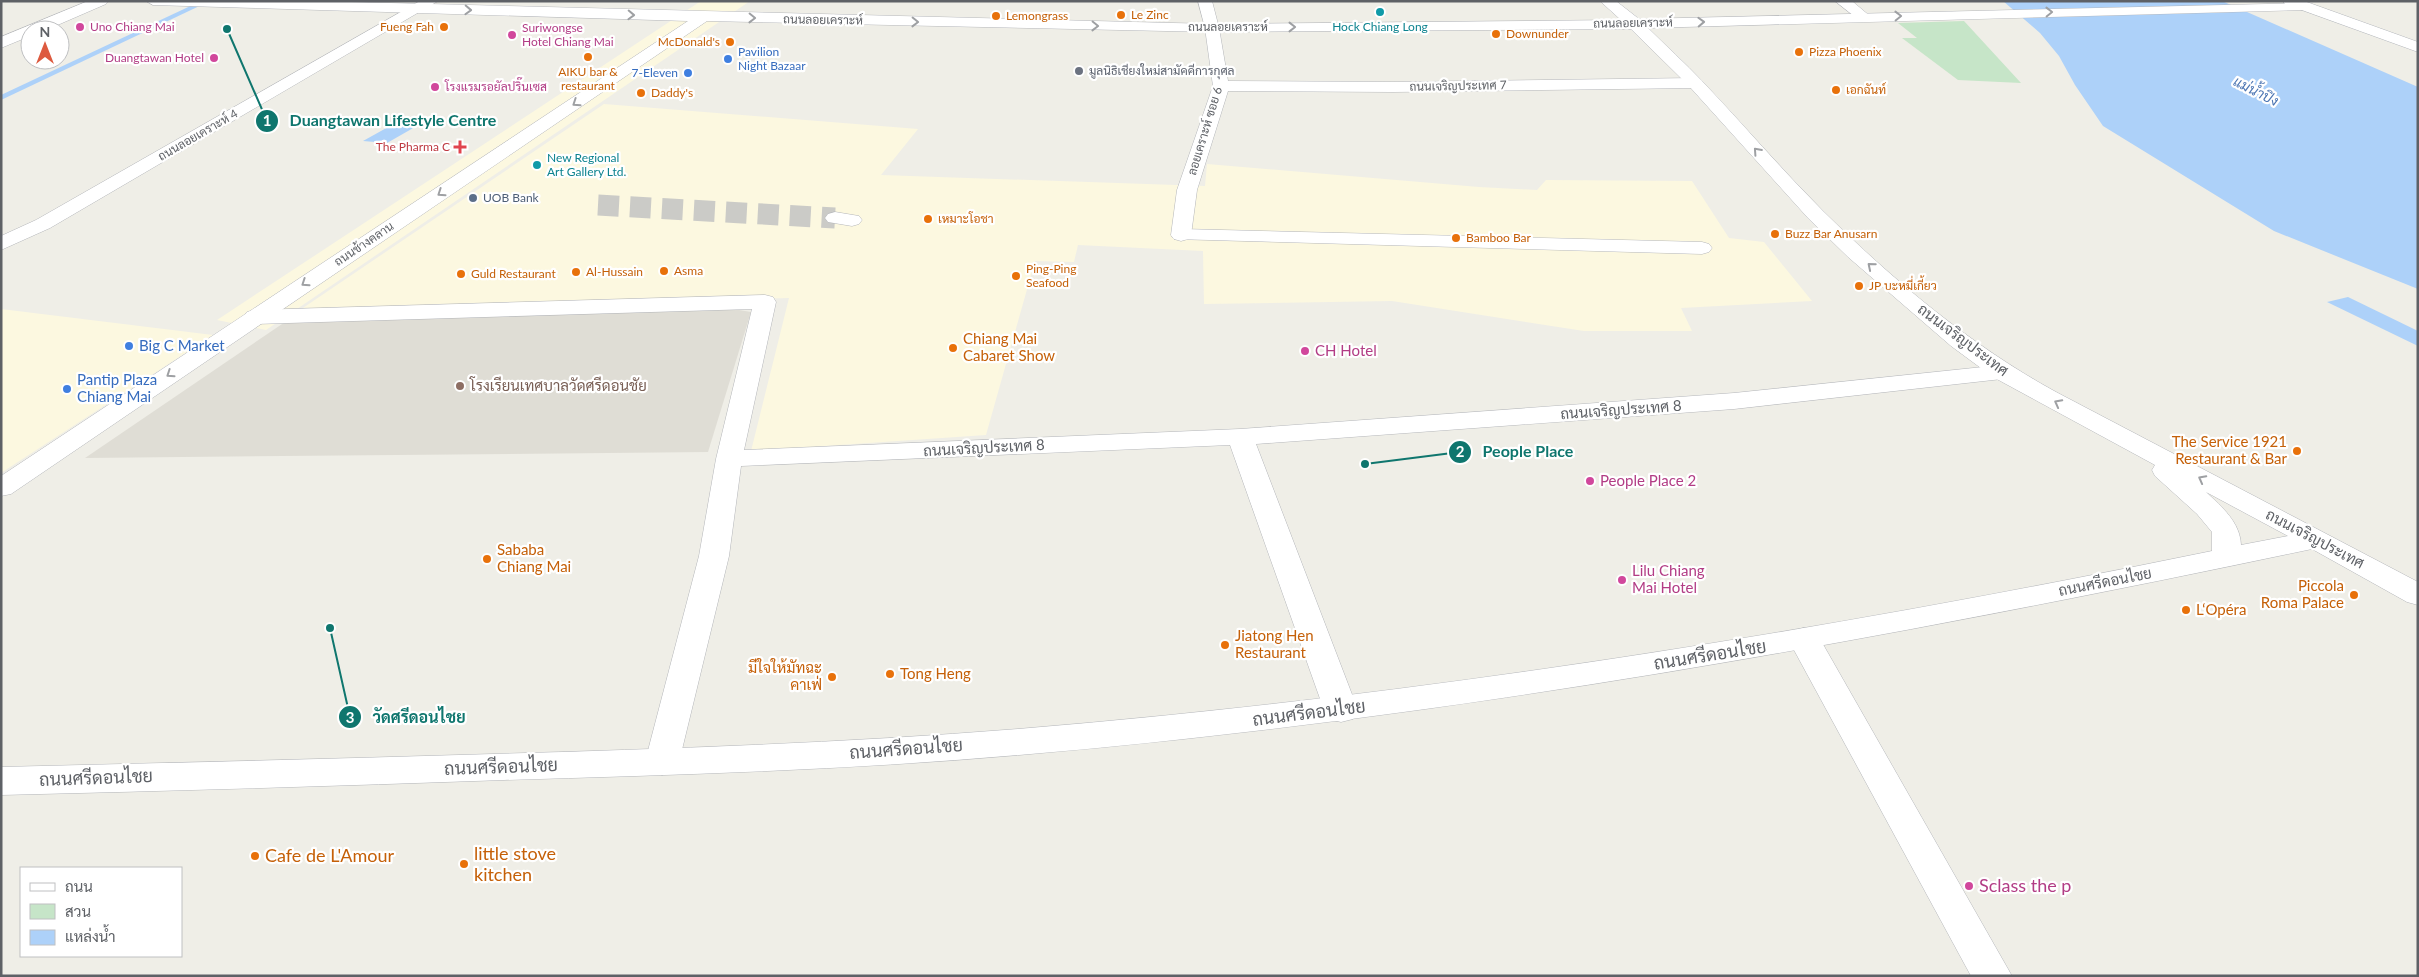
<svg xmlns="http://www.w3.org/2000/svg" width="2419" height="977" font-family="Lato,Sarabun,sans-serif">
<rect width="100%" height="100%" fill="#efeee7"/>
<g fill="#fcf8e0">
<path d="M 701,1 L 750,1 L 266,330 L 217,320 Z"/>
<path d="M 604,104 L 918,129 L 881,175 L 1205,186 L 1207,164 L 1479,187 L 1537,190 L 1546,180 L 1692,181 L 1729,238 L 1764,242 L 1812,301 L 1681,308 L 1692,331 L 1584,331 L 1392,301 L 1204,304 L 1203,251 L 1078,245 L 1074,262 L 1035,261 L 986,435 L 751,451 L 789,298 L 297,312 Z"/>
<path d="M 1,309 L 213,335 L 1,473 Z"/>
</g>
<path fill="#dfddd5" d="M 721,307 L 751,312 L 708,452 L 85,458 L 288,320 Z"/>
<path fill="#c6e5c8" d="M 1964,21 L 2021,83 L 1958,80 L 1902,38 L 1917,38 L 1898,23 Z"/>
<g fill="#add1f9">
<path d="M 2003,1 L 2222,1 L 2418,87 L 2418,289 L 2274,231 L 2103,126 L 2075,85 L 2059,56 L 2040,33 Z"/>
<path d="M 399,121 L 422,123 L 387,143 L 363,141 Z"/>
<path d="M 2348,297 L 2418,331 L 2418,346 L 2327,302 Z"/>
</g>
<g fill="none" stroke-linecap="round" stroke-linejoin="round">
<path fill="#add1f9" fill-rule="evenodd" d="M 201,1 L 210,1 L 1,100 L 1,95 Z"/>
<path stroke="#cbcbc7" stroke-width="21" stroke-dasharray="21 11" stroke-linecap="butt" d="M 598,205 L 835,218"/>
<g stroke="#b4b6ba" stroke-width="1">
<g id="pedestrian">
<path d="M 835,212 L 859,216 L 862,220 L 859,224 L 852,226 L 828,222 L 825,218 L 828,214 Z"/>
<path d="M 1181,229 L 1702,242 L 1709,244 L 1712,248 L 1709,252 L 1702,254 L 1174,239 L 1171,235 L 1174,231 Z"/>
</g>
</g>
<g stroke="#b4b6ba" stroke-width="1">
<g id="minor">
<path d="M 88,1 L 108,1 L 106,4 L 46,30 L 30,30 L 30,36 L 1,48 L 1,37 Z"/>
<path d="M 420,1 L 438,1 L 50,228 L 1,250 L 1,236 L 36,220 Z"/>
<path d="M 1198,1 L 1212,1 L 1219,28 L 1228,81 L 1393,82 L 1695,78 L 1701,80 L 1703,83 L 1701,86 L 1695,88 L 1393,92 L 1228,91 L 1197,190 L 1191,235 L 1188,239 L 1181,241 L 1174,239 L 1171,235 L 1177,190 L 1213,86 L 1205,28 Z"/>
<path d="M 1835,1 L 1852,1 L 1871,17 L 1864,21 L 1859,20 Z"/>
<path d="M 765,295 L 773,297 L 776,302 L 744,450 L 1240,429 L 1734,393 L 2002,365 L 2011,367 L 2014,372 L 2011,377 L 2002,379 L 1734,409 L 1256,444 L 1358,710 L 1353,719 L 1341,722 L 1329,719 L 1324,710 L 1230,445 L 741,466 L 729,556 L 679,762 L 674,771 L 662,775 L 650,771 L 645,762 L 699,556 L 716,459 L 752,309 L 255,324 L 247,322 L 244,317 L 247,312 L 255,310 Z"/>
<path d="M 1804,628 L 1815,631 L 1820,639 L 2012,976 L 1971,976 L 1788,639 L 1793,631 Z"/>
</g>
</g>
<g stroke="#b4b6ba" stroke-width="1">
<path id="tertiary" d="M 146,1 L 310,1 L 1212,24 L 1621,20 L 1600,1 L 1616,1 L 1639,19 L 2308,3 L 2310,6 L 2308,9 L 2303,10 L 1648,28 C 1666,46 1685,63 1702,81 C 1743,124 1781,169 1823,211 C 1893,280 1970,345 2056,392 L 2418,582 L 2418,605 L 2407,602 L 2312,549 C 1885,639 1454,718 1019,755 C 848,770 676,775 504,780 C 337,786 169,791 1,795 L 1,767 C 165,763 329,759 493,754 C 668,749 844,743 1018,729 C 1420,696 1818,632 2212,551 L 2212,532 L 2197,514 L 2155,476 L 2152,470 L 2155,465 L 1993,377 L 1951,346 L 1848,257 L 1808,218 L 1689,86 L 1631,29 L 1212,32 L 707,21 L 11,494 L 1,496 L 1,476 L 688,21 L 153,5 ZM 2206,492 L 2288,536 L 2241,545 C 2240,522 2222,507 2206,492 Z"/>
</g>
<g stroke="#b5b8bd" stroke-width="1">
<path id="secondary" d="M 2283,1 L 2304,1 L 2418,42 L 2418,52 L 2285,4 Z"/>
</g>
<use href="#pedestrian" fill="#fff" fill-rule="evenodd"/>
<use href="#minor" fill="#fff" fill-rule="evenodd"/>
<use href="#tertiary" fill="#fff" fill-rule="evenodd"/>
<use href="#secondary" fill="#fff" fill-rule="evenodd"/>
</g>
<defs><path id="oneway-chevron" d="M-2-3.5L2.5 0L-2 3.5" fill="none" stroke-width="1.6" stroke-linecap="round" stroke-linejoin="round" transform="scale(1.25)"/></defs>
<g stroke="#9ea0a3">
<use href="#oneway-chevron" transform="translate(468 10) rotate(2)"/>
<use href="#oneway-chevron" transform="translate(2049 12) rotate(-1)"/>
<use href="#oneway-chevron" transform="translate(631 15) rotate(2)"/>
<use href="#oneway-chevron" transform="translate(1898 16) rotate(-1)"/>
<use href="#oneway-chevron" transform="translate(752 18) rotate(1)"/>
<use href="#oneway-chevron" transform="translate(915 22) rotate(1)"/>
<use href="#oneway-chevron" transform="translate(1701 22) rotate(-2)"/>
<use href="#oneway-chevron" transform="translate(1095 26) rotate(1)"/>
<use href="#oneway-chevron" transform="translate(1292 27)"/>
<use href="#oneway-chevron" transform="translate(576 103) rotate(146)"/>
<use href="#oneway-chevron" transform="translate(1757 151) rotate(-132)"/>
<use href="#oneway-chevron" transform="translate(441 193) rotate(146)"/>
<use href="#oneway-chevron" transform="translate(1871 266) rotate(-140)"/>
<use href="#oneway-chevron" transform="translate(305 283) rotate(146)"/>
<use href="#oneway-chevron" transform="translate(170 374) rotate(146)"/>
<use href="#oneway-chevron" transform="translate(2058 403) rotate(-152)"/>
<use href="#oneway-chevron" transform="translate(2202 479) rotate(-152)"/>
</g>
<g fill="#0f9aa8" stroke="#fff" stroke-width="2">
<circle cx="1380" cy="12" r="5"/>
<circle cx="537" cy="165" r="5"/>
</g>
<g fill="#e8710a" stroke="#fff" stroke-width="2">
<circle cx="1121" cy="15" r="5"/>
<circle cx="996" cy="16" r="5"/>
<circle cx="444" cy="27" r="5"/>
<circle cx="1496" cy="34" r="5"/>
<circle cx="730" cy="42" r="5"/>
<circle cx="1799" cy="52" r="5"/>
<circle cx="588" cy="57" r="5"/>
<circle cx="1836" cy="90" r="5"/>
<circle cx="641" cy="93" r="5"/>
<circle cx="928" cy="219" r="5"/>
<circle cx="1775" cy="234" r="5"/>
<circle cx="1456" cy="238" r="5"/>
<circle cx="664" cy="271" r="5"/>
<circle cx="576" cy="272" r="5"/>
<circle cx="461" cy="274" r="5"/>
<circle cx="1016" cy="276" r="5"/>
<circle cx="1859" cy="286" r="5"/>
<circle cx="953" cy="348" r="5"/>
<circle cx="2297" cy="451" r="5"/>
<circle cx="487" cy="559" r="5"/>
<circle cx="2354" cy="595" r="5"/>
<circle cx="2186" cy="610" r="5"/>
<circle cx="1225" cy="645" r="5"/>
<circle cx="890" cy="674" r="5"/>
<circle cx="832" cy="677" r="5"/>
<circle cx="255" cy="856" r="5"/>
<circle cx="464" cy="864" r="5"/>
</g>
<g fill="#d1479c" stroke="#fff" stroke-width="2">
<circle cx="80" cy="27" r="5"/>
<circle cx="512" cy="35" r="5"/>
<circle cx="214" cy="58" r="5"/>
<circle cx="435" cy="87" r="5"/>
<circle cx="1305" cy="351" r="5"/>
<circle cx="1590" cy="481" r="5"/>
<circle cx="1622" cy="580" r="5"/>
<circle cx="1969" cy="886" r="5"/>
</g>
<g fill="#3f7fe0" stroke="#fff" stroke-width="2">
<circle cx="728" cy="59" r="5"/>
<circle cx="688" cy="73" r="5"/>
<circle cx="129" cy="346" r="5"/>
<circle cx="67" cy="389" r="5"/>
</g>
<circle fill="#6b7280" stroke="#fff" stroke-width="2" cx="1079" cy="71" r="5"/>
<path fill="#e0444e" stroke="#fff" stroke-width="2" d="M457.5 139.5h5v5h5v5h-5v5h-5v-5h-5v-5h5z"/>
<circle fill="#5c6f8a" stroke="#fff" stroke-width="2" cx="473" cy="198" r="5"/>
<circle fill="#8d6e63" stroke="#fff" stroke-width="2" cx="460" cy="386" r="5"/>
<g text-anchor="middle" stroke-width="4.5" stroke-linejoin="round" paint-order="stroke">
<g font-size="12" fill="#c56008" stroke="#fff" text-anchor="start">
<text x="1131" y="19">Le Zinc</text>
<text x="1006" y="20">Lemongrass</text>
<text x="434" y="31" text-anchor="end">Fueng Fah</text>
<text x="1506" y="38">Downunder</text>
<text x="720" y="46" text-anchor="end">McDonald's</text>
<text x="1809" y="56">Pizza Phoenix</text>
<text x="588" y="76" text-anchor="middle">AIKU bar &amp;<tspan x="588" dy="14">restaurant</tspan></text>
<text x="1846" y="94">เอกฉันท์</text>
<text x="651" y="97">Daddy's</text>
<text x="938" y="223">เหมาะโอชา</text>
<text x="1785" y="238">Buzz Bar Anusarn</text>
<text x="1466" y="242">Bamboo Bar</text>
<text x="1026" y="273">Ping-Ping<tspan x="1026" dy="14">Seafood</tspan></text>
<text x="674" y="275">Asma</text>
<text x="586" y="276">Al-Hussain</text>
<text x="471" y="278">Guld Restaurant</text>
<text x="1869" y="290">JP บะหมี่เกี้ยว</text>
</g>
<g font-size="12" fill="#5e6166" stroke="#fff">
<text transform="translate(823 20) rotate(1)" y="4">ถนนลอยเคราะห์</text>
<text transform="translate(1633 23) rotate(-1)" y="4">ถนนลอยเคราะห์</text>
<text x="1228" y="31">ถนนลอยเคราะห์</text>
<text transform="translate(1458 86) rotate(-1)" y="4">ถนนเจริญประเทศ 7</text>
<text transform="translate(1205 131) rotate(-73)" y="4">ลอยเคราะห์ ซอย 6</text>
<text transform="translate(198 135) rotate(-30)" y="4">ถนนลอยเคราะห์ 4</text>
<text transform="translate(364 244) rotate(-34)" y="4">ถนนช้างคลาน</text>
</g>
<g font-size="12" fill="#b23c85" stroke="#fff" text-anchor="start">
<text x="90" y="31">Uno Chiang Mai</text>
<text x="522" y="32">Suriwongse<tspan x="522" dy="14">Hotel Chiang Mai</tspan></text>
<text x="204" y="62" text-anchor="end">Duangtawan Hotel</text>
<text x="445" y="91">โรงแรมรอยัลปริ๊นเซส</text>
</g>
<g font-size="12" fill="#0d838f" stroke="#fff">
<text x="1380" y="31">Hock Chiang Long</text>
<text x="547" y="162" text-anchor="start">New Regional<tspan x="547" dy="14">Art Gallery Ltd.</tspan></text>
</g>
<g font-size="12" fill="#366cbe" stroke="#fff" text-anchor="start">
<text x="738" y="56">Pavilion<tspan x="738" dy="14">Night Bazaar</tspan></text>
<text x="678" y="77" text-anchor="end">7-Eleven</text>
</g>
<g font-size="12" fill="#5b616d" stroke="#fff" text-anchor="start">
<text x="1089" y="75">มูลนิธิเชียงใหม่สามัคคีการกุศล</text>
</g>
<g font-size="12" fill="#be3a42" stroke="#fff" text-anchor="end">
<text x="450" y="151">The Pharma C</text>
</g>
<g font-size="12" fill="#4e5e75" stroke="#fff" text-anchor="start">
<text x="483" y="202">UOB Bank</text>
</g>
<g font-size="14" font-style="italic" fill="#4d76b3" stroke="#fff">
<text transform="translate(2256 91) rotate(27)" y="5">แม่น้ำปิง</text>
</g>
<g font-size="15" fill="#c56008" stroke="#fff" text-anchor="start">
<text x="963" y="344">Chiang Mai<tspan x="963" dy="17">Cabaret Show</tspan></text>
<text x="2287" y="447" text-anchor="end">The Service 1921<tspan x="2287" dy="17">Restaurant &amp; Bar</tspan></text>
<text x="497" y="555">Sababa<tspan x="497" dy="17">Chiang Mai</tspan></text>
<text x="2344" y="591" text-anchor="end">Piccola<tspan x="2344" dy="17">Roma Palace</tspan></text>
<text x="2196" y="615">L‘Opéra</text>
<text x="1235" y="641">Jiatong Hen<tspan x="1235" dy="17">Restaurant</tspan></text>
<text x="822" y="673" text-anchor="end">มีใจให้มัทฉะ<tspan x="822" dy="17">คาเฟ่</tspan></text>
<text x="900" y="679">Tong Heng</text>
</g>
<g font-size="15" fill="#5e6166" stroke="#fff">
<text transform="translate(1963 340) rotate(37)" y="5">ถนนเจริญประเทศ</text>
<text transform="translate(1621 410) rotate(-4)" y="5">ถนนเจริญประเทศ 8</text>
<text transform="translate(984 448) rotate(-3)" y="5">ถนนเจริญประเทศ 8</text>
<text transform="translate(2315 539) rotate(28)" y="5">ถนนเจริญประเทศ</text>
<text transform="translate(2105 582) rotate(-11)" y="5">ถนนศรีดอนไชย</text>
</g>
<g font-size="15" fill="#366cbe" stroke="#fff" text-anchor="start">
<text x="139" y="351">Big C Market</text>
<text x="77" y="385">Pantip Plaza<tspan x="77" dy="17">Chiang Mai</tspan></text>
</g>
<g font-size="15" fill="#b23c85" stroke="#fff" text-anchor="start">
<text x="1315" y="356">CH Hotel</text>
<text x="1600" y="486">People Place 2</text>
<text x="1632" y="576">Lilu Chiang<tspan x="1632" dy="17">Mai Hotel</tspan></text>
</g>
<g font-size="15" fill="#785e54" stroke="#fff" text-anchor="start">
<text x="470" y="391">โรงเรียนเทศบาลวัดศรีดอนชัย</text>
</g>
<g font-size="18" fill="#5e6166" stroke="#fff">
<text transform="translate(1710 655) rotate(-9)" y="6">ถนนศรีดอนไชย</text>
<text transform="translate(1309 713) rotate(-7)" y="6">ถนนศรีดอนไชย</text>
<text transform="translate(906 749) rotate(-4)" y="6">ถนนศรีดอนไชย</text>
<text transform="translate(501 767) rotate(-2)" y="6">ถนนศรีดอนไชย</text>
<text transform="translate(96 778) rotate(-2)" y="6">ถนนศรีดอนไชย</text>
</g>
<g font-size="18" fill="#c56008" stroke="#fff" text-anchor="start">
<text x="474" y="860">little stove<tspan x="474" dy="21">kitchen</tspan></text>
<text x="265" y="862">Cafe de L'Amour</text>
</g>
<g font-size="18" fill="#b23c85" stroke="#fff" text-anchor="start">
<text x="1979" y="892">Sclass the p</text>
</g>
</g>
<path fill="none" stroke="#0f766e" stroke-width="2" d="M227 29L267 121M1365 464L1460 452M330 628L350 717"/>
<g fill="#0f766e" stroke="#fff" stroke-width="2">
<circle cx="227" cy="29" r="5"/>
<circle cx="1365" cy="464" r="5"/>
<circle cx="330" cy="628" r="5"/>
<circle cx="267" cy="121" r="12"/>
<circle cx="1460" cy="452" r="12"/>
<circle cx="350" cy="717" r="12"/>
</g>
<g font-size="15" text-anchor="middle" font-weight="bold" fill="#fff">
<text x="267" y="126">1</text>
<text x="1460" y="457">2</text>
<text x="350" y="723">3</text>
</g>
<g font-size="16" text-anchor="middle" font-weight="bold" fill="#0f766e" stroke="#fff" stroke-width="4.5" stroke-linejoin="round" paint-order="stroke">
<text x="393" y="126">Duangtawan Lifestyle Centre</text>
<text x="1528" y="457">People Place</text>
<text x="419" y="723">วัดศรีดอนไชย</text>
</g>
<rect width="2419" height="977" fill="none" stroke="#5e6166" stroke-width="5"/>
<rect x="20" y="867" width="162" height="90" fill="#ffffff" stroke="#bfc0c2"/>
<rect x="30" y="883" width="25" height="8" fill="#ffffff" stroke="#bfc0c2"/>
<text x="65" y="892" font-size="15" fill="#5e6166">ถนน</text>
<rect x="30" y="904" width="25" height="15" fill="#c6e5c8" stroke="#bfc0c2"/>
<text x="65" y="917" font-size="15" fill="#5e6166">สวน</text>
<rect x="30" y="930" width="25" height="15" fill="#add1f9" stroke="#bfc0c2"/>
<text x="65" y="942" font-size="15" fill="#5e6166">แหล่งน้ำ</text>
<g transform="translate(45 45)"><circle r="24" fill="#ffffff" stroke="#bfc0c2"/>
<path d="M0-4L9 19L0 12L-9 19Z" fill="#dd5a3f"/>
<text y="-8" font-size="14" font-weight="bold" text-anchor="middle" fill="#5e6166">N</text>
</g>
</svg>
